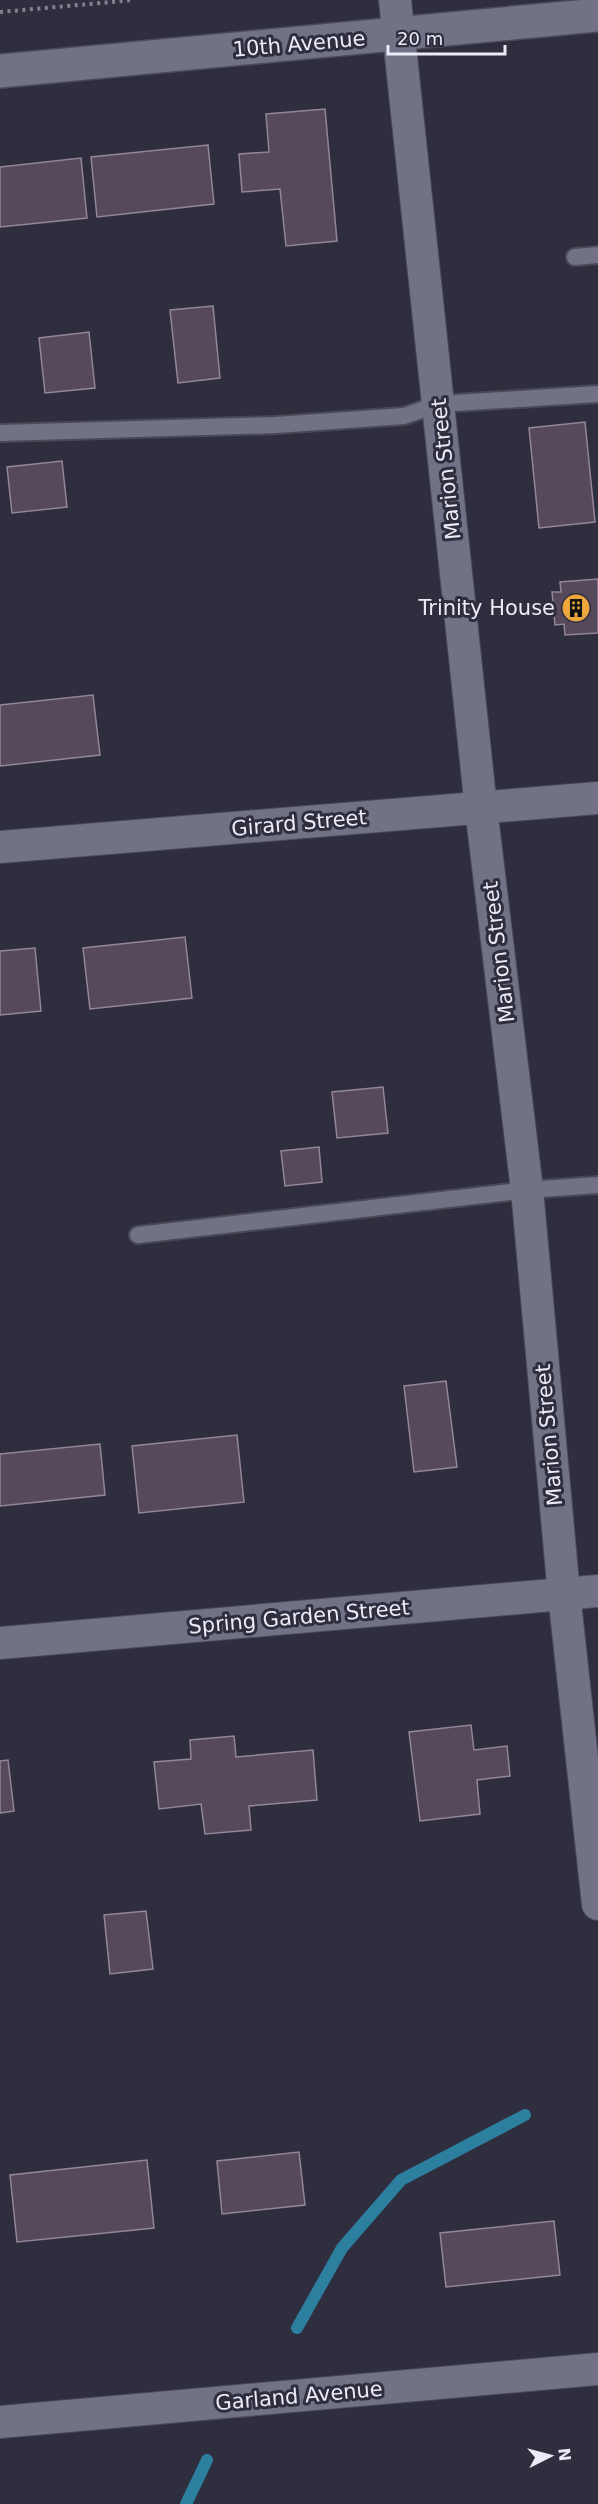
<svg xmlns="http://www.w3.org/2000/svg" width="598" height="2504" font-family="'DejaVu Sans',sans-serif">
<rect width="100%" height="100%" fill="#2f2e3f"/>
<g fill="none" stroke-linecap="round" stroke-linejoin="round">
<g stroke="#2d7f9f" stroke-width="12">
<path d="M 297,2328 L 342,2248 L 401,2180 L 525,2115"/>
<path d="M 186,2504 L 207,2460"/>
</g>
</g>
<g fill="#55495a" stroke="#938699" stroke-width="1.5">
<path d="M 325,109 L 337,241 L 286,246 L 280,189 L 242,192 L 239,154 L 269,152 L 266,114 Z"/>
<path d="M 208,145 L 214,204 L 97,217 L 91,157 Z"/>
<path d="M 81,158 L 87,218 L 0,227 L 0,167 Z"/>
<path d="M 213,306 L 220,378 L 178,383 L 170,310 Z"/>
<path d="M 89,332 L 95,388 L 45,393 L 39,338 Z"/>
<path d="M 585,422 L 595,522 L 539,528 L 529,428 Z"/>
<path d="M 62,461 L 67,507 L 12,513 L 7,467 Z"/>
<path d="M 598,579 L 598,633 L 565,635 L 564,624 L 555,625 L 552,592 L 561,592 L 560,582 Z"/>
<path d="M 93,695 L 100,755 L 0,766 L 0,705 Z"/>
<path d="M 185,937 L 192,998 L 90,1009 L 83,948 Z"/>
<path d="M 35,948 L 41,1011 L 0,1015 L 0,951 Z"/>
<path d="M 383,1087 L 388,1133 L 337,1138 L 332,1092 Z"/>
<path d="M 319,1147 L 322,1182 L 285,1186 L 281,1151 Z"/>
<path d="M 446,1381 L 457,1467 L 414,1472 L 404,1386 Z"/>
<path d="M 237,1435 L 244,1502 L 139,1513 L 132,1446 Z"/>
<path d="M 100,1444 L 105,1495 L 0,1506 L 0,1454 Z"/>
<path d="M 471,1725 L 474,1750 L 507,1746 L 510,1776 L 477,1780 L 480,1814 L 420,1821 L 409,1732 Z"/>
<path d="M 234,1736 L 236,1757 L 313,1750 L 317,1800 L 249,1806 L 251,1830 L 205,1834 L 201,1804 L 159,1809 L 154,1762 L 191,1759 L 190,1740 Z"/>
<path d="M 8,1760 L 14,1811 L 0,1813 L 0,1761 Z"/>
<path d="M 146,1911 L 153,1969 L 110,1974 L 104,1915 Z"/>
<path d="M 299,2152 L 305,2205 L 222,2214 L 217,2161 Z"/>
<path d="M 147,2160 L 154,2228 L 17,2242 L 10,2175 Z"/>
<path d="M 554,2221 L 560,2275 L 446,2287 L 440,2233 Z"/>
</g>
<g fill="none" stroke-linecap="round" stroke-linejoin="round">
<g stroke="#4a4958" stroke-width="20">
<g id="lane">
<path d="M 575,257 L 598,255"/>
<path d="M 0,433 L 276,425 L 404,416 L 439,404 L 598,394"/>
<path d="M 138,1235 L 527,1190 L 598,1185"/>
</g>
</g>
<g stroke="#4a4958" stroke-width="34">
<g id="street">
<path d="M 395,0 L 481,808 L 527,1190 L 564,1594 L 598,1904"/>
<path d="M 0,847 L 598,798"/>
<path d="M 0,1643 L 598,1591"/>
<path d="M 0,2422 L 598,2369"/>
</g>
</g>
<g stroke="#4a4958" stroke-width="36">
<path id="secondary" d="M 0,71 L 598,15"/>
</g>
<path stroke="#81808f" stroke-width="4" stroke-dasharray="3 4.5" stroke-linecap="butt" d="M 0,12 L 134,0"/>
<use href="#lane" stroke="#727286" stroke-width="16"/>
<use href="#street" stroke="#727286" stroke-width="32"/>
<use href="#secondary" stroke="#727286" stroke-width="33"/>
</g>
<defs>
<g id="building-disc" transform="scale(1.5)"><circle r="9.5" fill="#eea73d" stroke="#2f2e3f"/><path d="M-4-6H4V6H1V3H-1V6H-4ZM-2.5-4.3h1.7v1.8h-1.7ZM.8-4.3h1.7v1.8H.8ZM-2.5-1h1.7V.8h-1.7ZM.8-1h1.7V.8H.8Z" fill="#111"/></g>
</defs>
<g fill-rule="evenodd">
<use href="#building-disc" x="576" y="608"/>
</g>
<g text-anchor="middle" stroke-width="6" stroke-linejoin="round" paint-order="stroke">
<g font-size="21" fill="#ebebf7" stroke="#2f2e3f">
<text transform="translate(299 44) rotate(-5)" y="7">10th Avenue</text>
<text transform="translate(446 469) rotate(-96)" y="7">Marion Street</text>
<text transform="translate(299 823) rotate(-5)" y="7">Girard Street</text>
<text transform="translate(499 952) rotate(-97)" y="7">Marion Street</text>
<text transform="translate(549 1435) rotate(-95)" y="7">Marion Street</text>
<text transform="translate(299 1617) rotate(-5)" y="7">Spring Garden Street</text>
<text transform="translate(299 2396) rotate(-5)" y="7">Garland Avenue</text>
</g>
<g font-size="21" fill="#ebebf7" stroke="#2f2e3f" text-anchor="end">
<text x="555" y="615">Trinity House</text>
</g>
</g>
<g transform="translate(550 2456) rotate(84)" stroke="#2f2e3f" stroke-width="4.5" paint-order="stroke">
<path d="M0-4.5L10 22L0 15L-10 22Z" fill="#ebebf7"/>
<text y="-9" font-size="16" font-weight="bold" text-anchor="middle" fill="#ebebf7">N</text>
</g>
<path d="M388 45v9h117v-9" fill="none" stroke="#ebebf7" stroke-width="3"/>
<text x="397" y="45" font-size="18" fill="#ebebf7" stroke="#2f2e3f" stroke-width="4.5" paint-order="stroke">20 m</text>
</svg>
